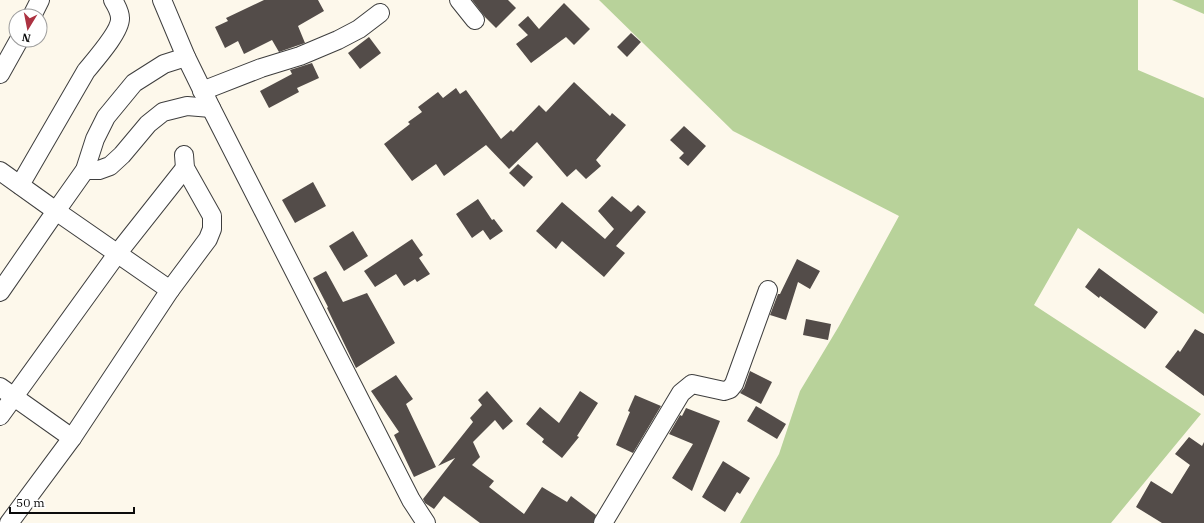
<svg xmlns="http://www.w3.org/2000/svg" width="1204" height="523" font-family="'IBM Plex Serif',serif">
<rect width="100%" height="100%" fill="#fdf8eb"/>
<g fill="#b8d29a">
<path d="M 599,0 L 1138,0 L 1138,70 L 1204,98 L 1204,314 L 1078,228 L 1034,305 L 1201,414 L 1111,523 L 740,523 L 779,454 L 800,391 L 839,326 L 899,216 L 733,131 Z"/>
<path d="M 1172,0 L 1204,0 L 1204,14 Z"/>
</g>
<g fill="#534c49">
<path d="M 264,0 L 318,0 L 324,11 L 298,26 L 305,43 L 296,46 L 279,52 L 272,40 L 244,54 L 238,41 L 225,48 L 215,27 L 228,21 L 226,18 Z"/>
<path d="M 472,0 L 508,0 L 516,8 L 496,28 L 485,17 Z"/>
<path d="M 564,3 L 590,29 L 574,45 L 566,37 L 531,63 L 516,44 L 528,35 L 518,25 L 528,16 L 539,29 Z"/>
<path d="M 631,33 L 641,42 L 627,57 L 617,47 Z"/>
<path d="M 369,37 L 381,53 L 360,69 L 348,53 Z"/>
<path d="M 312,63 L 319,78 L 297,88 L 299,92 L 269,108 L 260,91 L 292,74 L 290,70 Z"/>
<path d="M 574,82 L 610,116 L 612,113 L 626,125 L 596,160 L 601,166 L 586,179 L 576,169 L 567,177 L 537,142 L 509,169 L 486,145 L 444,176 L 436,164 L 412,181 L 384,144 L 410,124 L 408,122 L 422,112 L 418,107 L 438,92 L 443,98 L 456,88 L 460,94 L 466,90 L 501,139 L 511,130 L 513,132 L 539,105 L 546,112 Z"/>
<path d="M 684,126 L 706,146 L 688,166 L 679,158 L 684,153 L 670,140 Z"/>
<path d="M 518,164 L 533,177 L 524,187 L 509,173 Z"/>
<path d="M 313,182 L 326,206 L 295,223 L 282,200 Z"/>
<path d="M 612,196 L 631,212 L 638,205 L 646,212 L 616,246 L 625,253 L 604,277 L 562,241 L 556,249 L 536,231 L 562,202 L 605,239 L 614,229 L 598,211 Z"/>
<path d="M 478,199 L 492,220 L 494,219 L 503,231 L 490,240 L 483,230 L 472,238 L 456,214 Z"/>
<path d="M 353,231 L 368,256 L 344,271 L 329,246 Z"/>
<path d="M 412,239 L 423,255 L 419,258 L 430,274 L 417,282 L 415,279 L 404,286 L 396,274 L 375,287 L 364,271 Z"/>
<path d="M 797,259 L 820,271 L 810,289 L 798,282 L 786,320 L 770,315 L 778,294 L 780,294 Z"/>
<path d="M 1099,268 L 1158,312 L 1145,329 L 1100,296 L 1099,298 L 1085,287 Z"/>
<path d="M 326,271 L 343,302 L 367,293 L 395,343 L 356,368 L 327,308 L 328,307 L 313,278 Z"/>
<path d="M 806,319 L 831,324 L 828,340 L 803,335 Z"/>
<path d="M 1195,329 L 1204,334 L 1204,396 L 1165,367 L 1178,350 L 1180,352 Z"/>
<path d="M 750,371 L 772,382 L 761,404 L 740,393 L 744,388 Z"/>
<path d="M 396,375 L 413,399 L 406,404 L 436,467 L 414,477 L 394,435 L 399,432 L 371,391 Z"/>
<path d="M 487,391 L 513,421 L 503,430 L 495,420 L 473,442 L 480,457 L 472,465 L 494,481 L 489,487 L 524,514 L 542,487 L 567,502 L 571,496 L 596,515 L 593,523 L 480,523 L 444,496 L 434,509 L 425,503 L 423,499 L 455,458 L 438,466 L 473,422 L 470,418 L 482,405 L 478,400 Z"/>
<path d="M 580,391 L 598,403 L 577,436 L 579,437 L 562,458 L 542,442 L 544,439 L 526,424 L 540,407 L 559,423 Z"/>
<path d="M 635,395 L 661,406 L 633,453 L 616,445 L 630,412 L 628,411 Z"/>
<path d="M 756,406 L 786,424 L 777,439 L 747,421 Z"/>
<path d="M 686,408 L 720,421 L 692,491 L 672,478 L 693,444 L 669,434 L 680,415 L 682,416 Z"/>
<path d="M 1189,437 L 1202,446 L 1204,442 L 1204,523 L 1162,523 L 1136,507 L 1151,481 L 1172,494 L 1190,465 L 1175,454 Z"/>
<path d="M 723,461 L 750,478 L 740,494 L 737,492 L 725,512 L 702,497 Z"/>
</g>
<g fill="none" stroke-linecap="round" stroke-linejoin="round">
<g stroke="#3e3e3e" stroke-width="20">
<g id="minor">
<path d="M 162,0 L 186,57 L 211,108 L 411,500 L 426,523"/>
<path d="M 459,0 L 475,20"/>
<path d="M 32,16 L 40,0"/>
<path d="M 0,74 L 19,40"/>
<path d="M 202,91 L 261,68 L 300,56 L 338,40 L 359,29 L 380,13"/>
<path d="M 85,170 L 99,170 L 110,166 L 122,155 L 148,124 L 163,112 L 187,106 L 211,108"/>
<path d="M 0,171 L 56,211 L 0,292"/>
<path d="M 20,185 L 86,71 C 95,60 121,31 120,18 C 120,12 116,5 113,0"/>
<path d="M 170,290 L 56,211 L 85,170 L 95,139 L 106,117 L 134,83 L 164,64 L 186,57"/>
<path d="M 0,387 L 72,438"/>
<path d="M 0,416 L 117,254 L 185,168"/>
<path d="M 9,523 L 72,438 L 170,290 L 208,239 L 212,229 L 212,216 L 185,168 L 184,155"/>
<path d="M 603,523 L 681,393 L 692,384 L 724,391 L 730,389 L 734,384 L 768,290"/>
</g>
</g>
<use href="#minor" stroke="#fff" stroke-width="18"/>
</g>
<g transform="translate(28 28) rotate(190)"><circle r="19" fill="#ffffff" stroke="#9d9d9d"/>
<path d="M0-3L7 15L0 10L-7 15Z" fill="#ac3241"/>
<text y="-6" font-size="11" font-weight="bold" text-anchor="middle" fill="#0b0b0b">N</text>
</g>
<path d="M10 507v6h124v-6" fill="none" stroke="#0b0b0b" stroke-width="2"/>
<text x="16" y="507" font-size="12" fill="#0b0b0b" stroke="#ffffff" stroke-width="3" paint-order="stroke">50 m</text>
</svg>
